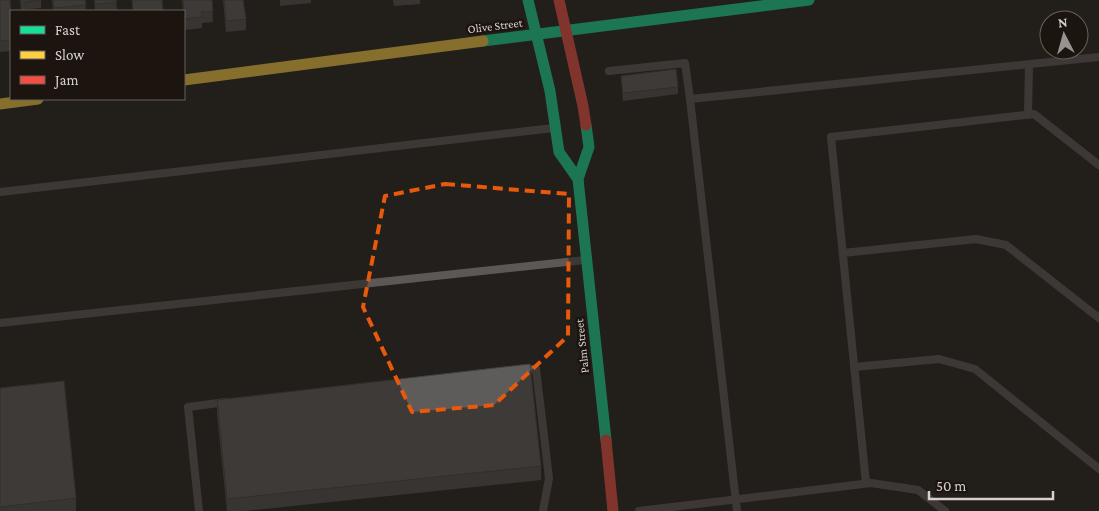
<svg xmlns="http://www.w3.org/2000/svg" width="1099" height="511" font-family="'Crimson Pro',serif">
<rect width="100%" height="100%" fill="#221f1c"/>
<g fill="none" stroke-linecap="round" stroke-linejoin="round">
<g stroke="#5e5854" stroke-width="8">
<path d="M 609,71 L 685,63 L 690,99"/>
<path d="M 1028,115 L 1029,64"/>
<path d="M 0,192 L 554,128"/>
<path d="M 843,253 L 976,239 L 1006,245 L 1099,318"/>
<path d="M 0,323 L 585,260"/>
<path d="M 854,367 L 939,359 L 975,369 L 1099,469"/>
<path d="M 520,371 L 536,369 L 549,478 L 543,511"/>
<path d="M 866,483 L 831,137 L 1034,114 L 1099,165"/>
<path d="M 199,511 L 188,407 L 226,402"/>
<path d="M 639,511 L 871,483 L 918,490 L 945,511"/>
<path d="M 737,511 L 690,99 L 1099,57"/>
</g>
<g stroke="#16e098" stroke-width="11">
<path d="M 528,0 L 550,91 L 559,152 L 578,179"/>
<path d="M 483,41 L 809,0"/>
<path d="M 586,125 L 589,147 L 578,179 L 606,440"/>
</g>
<g stroke="#ffcf43" stroke-width="11">
<path d="M 184,80 L 483,41"/>
<path d="M 0,104 L 38,99"/>
</g>
<g stroke="#f24e42" stroke-width="11">
<path d="M 559,0 L 583,106 L 586,125"/>
<path d="M 606,440 L 613,511"/>
</g>
</g>
<g fill="#514f4e">
<path d="M 0,0 L 11,15 L 11,51 L 0,52 Z"/>
<path d="M 20,0 L 41,0 L 41,8 L 21,10 Z"/>
<path d="M 52,0 L 85,0 L 86,11 L 53,11 Z"/>
<path d="M 94,0 L 116,0 L 117,10 L 95,11 Z"/>
<path d="M 182,0 L 212,0 L 213,22 L 202,23 L 202,28 L 185,30 Z"/>
<path d="M 223,0 L 243,0 L 246,19 L 246,30 L 226,32 Z"/>
<path d="M 280,0 L 311,0 L 311,3 L 280,6 Z"/>
<path d="M 393,0 L 420,0 L 420,4 L 394,6 Z"/>
<path d="M 621,76 L 678,87 L 678,94 L 623,101 Z"/>
<path d="M 0,388 L 76,498 L 76,511 L 0,511 Z"/>
<path d="M 217,400 L 541,466 L 541,480 L 245,511 L 227,511 L 217,414 Z"/>
</g>
<g fill="#5e5c5b" stroke="#424040">
<path d="M 0,0 L 10,0 L 11,15 L 11,40 L 0,41 Z"/>
<path d="M 21,0 L 41,0 L 21,3 Z"/>
<path d="M 53,0 L 85,0 L 86,5 L 54,8 Z"/>
<path d="M 95,0 L 116,0 L 117,2 L 95,4 Z"/>
<path d="M 132,0 L 162,0 L 163,11 L 133,11 Z"/>
<path d="M 183,0 L 212,0 L 213,11 L 201,12 L 202,17 L 185,19 Z"/>
<path d="M 224,0 L 243,0 L 246,19 L 226,21 Z"/>
<path d="M 676,69 L 678,87 L 623,93 L 621,76 Z"/>
<path d="M 530,364 L 541,466 L 227,499 L 217,400 Z"/>
<path d="M 64,381 L 76,498 L 0,507 L 0,388 Z"/>
</g>
<path d="M0 0H1099V511H0ZM 445,184 L 569,194 L 568,336 L 494,405 L 412,412 L 363,307 L 385,196 Z" fill="#221f1c" fill-opacity=".55" fill-rule="evenodd"/>
<path fill="none" stroke="#e8590c" stroke-width="4" stroke-dasharray="10 6" stroke-linejoin="round" d="M 445,184 L 569,194 L 568,336 L 494,405 L 412,412 L 363,307 L 385,196 Z"/>
<g text-anchor="middle" stroke-width="5" stroke-linejoin="round" paint-order="stroke">
<g font-size="12" fill="#d7d1ce" stroke="#1c140f">
<text transform="translate(495 26) rotate(-7)" y="4">Olive Street</text>
<text transform="translate(582 346) rotate(-96)" y="4">Palm Street</text>
</g>
</g>
<rect x="10" y="10" width="175" height="90" fill="#1c140f" stroke="#67605b"/>
<rect x="20" y="26" width="25" height="8" fill="#16e098" stroke="#67605b"/>
<text x="55" y="35" font-size="15" fill="#d7d1ce">Fast</text>
<rect x="20" y="51" width="25" height="8" fill="#ffcf43" stroke="#67605b"/>
<text x="55" y="60" font-size="15" fill="#d7d1ce">Slow</text>
<rect x="20" y="76" width="25" height="8" fill="#f24e42" stroke="#67605b"/>
<text x="55" y="85" font-size="15" fill="#d7d1ce">Jam</text>
<g transform="translate(1064 35) rotate(354)"><circle r="24" fill="#1c140f" stroke="#67605b"/>
<path d="M0-4L9 19L0 12L-9 19Z" fill="#989390"/>
<text y="-8" font-size="14" font-weight="bold" text-anchor="middle" fill="#d7d1ce">N</text>
</g>
<path d="M929 491v8h124v-8" fill="none" stroke="#d7d1ce" stroke-width="2.5"/>
<text x="936" y="491" font-size="15" fill="#d7d1ce" stroke="#1c140f" stroke-width="4" paint-order="stroke">50 m</text>
</svg>
